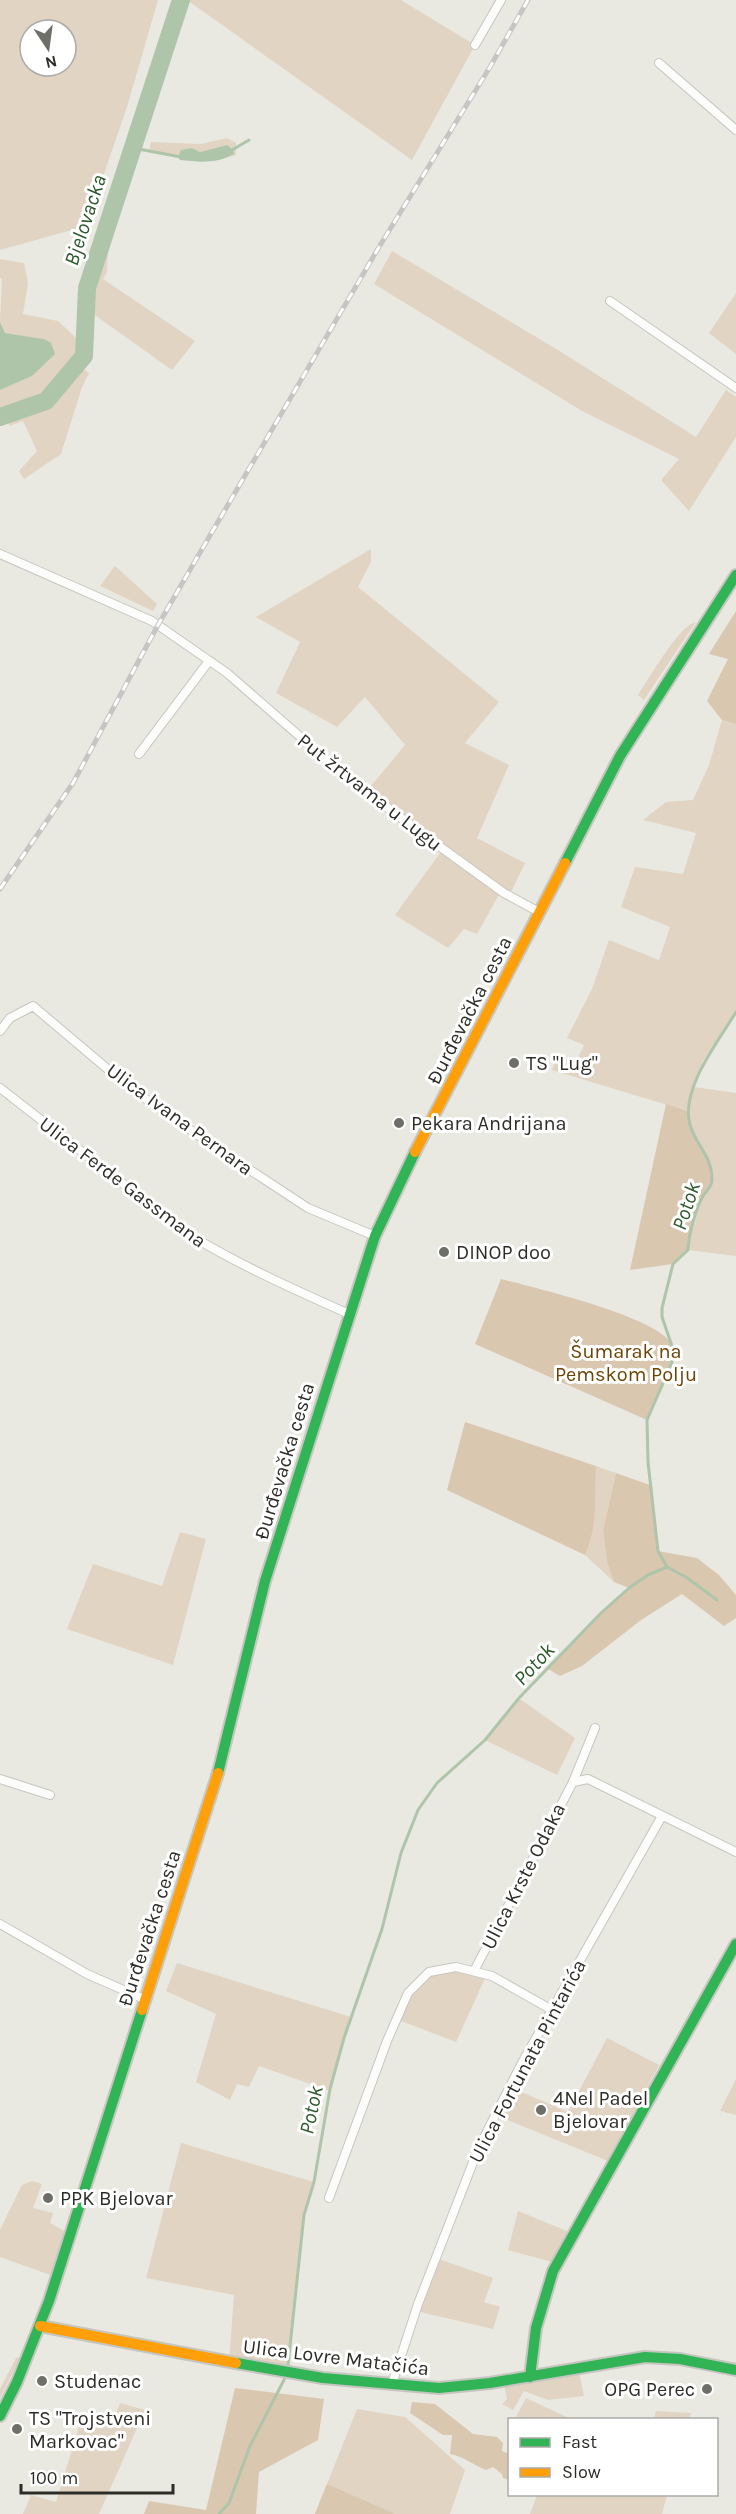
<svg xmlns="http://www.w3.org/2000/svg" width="736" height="2514" font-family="Karla,sans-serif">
<rect width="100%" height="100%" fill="#e9e9e2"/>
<g fill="#e1d4c3" fill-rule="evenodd">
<path d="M 0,0 L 158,0 L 127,107 L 86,226 L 0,250 ZM 30,30 L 66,30 L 66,66 L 30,66 Z"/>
<path d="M 187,0 L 401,0 L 475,45 L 412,160 Z"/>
<path d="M 227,138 L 236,143 L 236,155 L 229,157 L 234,154 L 227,145 L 200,152 L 192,148 L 182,150 L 179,156 L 149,151 L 151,142 L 201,144 Z"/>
<path d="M 109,219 L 107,272 L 103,279 L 195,341 L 172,370 L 92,313 L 84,356 L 77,364 L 89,373 L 82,387 L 61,454 L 24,479 L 19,471 L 37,451 L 23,421 L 10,426 L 6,414 L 0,414 L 0,390 L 32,376 L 44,339 L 5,333 L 0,322 L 2,279 L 0,278 L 0,259 L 24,263 L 28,283 L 23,314 L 58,321 L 76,338 L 85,326 L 87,288 Z"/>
<path d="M 392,251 L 558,350 L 696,437 L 726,390 L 736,397 L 736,437 L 689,511 L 661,480 L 679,459 L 582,411 L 374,284 Z"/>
<path d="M 736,293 L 736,354 L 709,333 Z"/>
<path d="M 371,549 L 371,562 L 358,587 L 499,702 L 465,743 L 509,765 L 477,838 L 525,863 L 511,892 L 508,895 L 501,891 L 477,934 L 464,929 L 448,948 L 395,915 L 443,849 L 366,792 L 405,745 L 365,697 L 337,727 L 276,693 L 300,642 L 256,617 Z"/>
<path d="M 115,566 L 157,604 L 153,611 L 100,586 Z"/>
<path d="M 696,622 L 644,700 L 638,695 C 649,679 679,625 696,622 Z"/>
<path d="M 722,720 L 736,724 L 736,1012 L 703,1061 L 694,1087 L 736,1093 L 736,1256 L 688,1250 L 689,1239 L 703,1197 L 710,1162 L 690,1127 L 687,1111 L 552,1070 L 555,1063 L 573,1069 L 584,1045 L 567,1038 L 592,989 L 609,940 L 659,960 L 670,927 L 621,907 L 635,867 L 683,874 L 696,833 L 643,820 L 666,802 L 693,800 L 709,765 Z"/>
<path d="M 596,1466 L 616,1473 L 603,1530 L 607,1562 L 614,1582 L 585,1555 C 598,1528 595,1495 596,1466 Z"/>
<path d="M 180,1532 L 206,1539 L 173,1665 L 67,1629 L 93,1564 L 162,1586 Z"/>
<path d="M 520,1699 L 575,1738 L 557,1775 L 485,1740 Z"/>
<path d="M 177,1963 L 351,2017 L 330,2091 L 259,2066 L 249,2087 L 237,2084 L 230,2100 L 196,2082 L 216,2014 L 166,1991 Z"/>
<path d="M 456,1967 L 487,1974 L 456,2042 L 396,2019 L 408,1993 L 429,1972 Z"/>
<path d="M 607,2038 L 659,2065 L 608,2161 L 495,2115 L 510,2087 L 568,2112 Z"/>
<path d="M 736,2079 L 736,2115 L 720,2111 Z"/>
<path d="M 181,2143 L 314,2182 L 304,2215 L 286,2372 L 229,2363 L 234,2295 L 146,2278 Z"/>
<path d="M 32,2181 L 42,2184 L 33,2208 L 53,2213 L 50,2223 L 70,2234 L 56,2277 L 0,2257 L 0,2230 L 22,2185 Z"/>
<path d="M 518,2211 L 567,2231 L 552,2262 L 508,2250 Z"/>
<path d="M 436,2258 L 493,2278 L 484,2302 L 500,2307 L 493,2329 L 416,2311 Z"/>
<path d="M 19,2357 L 19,2360 L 0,2398 L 0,2389 L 16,2358 Z"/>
<path d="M 579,2372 L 584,2396 L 548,2400 L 524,2391 L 513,2410 L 502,2404 L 507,2399 L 504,2384 Z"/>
<path d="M 526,2398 L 571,2419 L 515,2419 Z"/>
<path d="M 120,2403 L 145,2410 L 99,2514 L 23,2514 L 31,2495 L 56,2502 L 82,2417 L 112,2424 Z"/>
<path d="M 357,2409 L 405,2417 L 465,2470 L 450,2514 L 315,2514 Z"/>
<path d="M 656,2411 L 691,2413 L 689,2419 L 630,2419 L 654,2419 Z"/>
<path d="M 537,2495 L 537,2494 L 667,2495 L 662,2514 L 530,2514 Z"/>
</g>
<g fill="#dac7b0">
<path d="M 736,611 L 736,724 L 722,720 L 707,701 L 728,659 L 709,654 Z"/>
<path d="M 666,1104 L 687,1111 L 690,1127 L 710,1162 L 712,1184 L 703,1197 L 695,1219 L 689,1239 L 688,1250 L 673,1264 L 630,1270 Z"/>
<path d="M 501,1279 C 531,1287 665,1318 673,1347 C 677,1365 655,1403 647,1420 L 475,1344 Z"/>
<path d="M 465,1422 L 596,1466 C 595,1495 598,1528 585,1555 L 447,1490 Z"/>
<path d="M 616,1473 L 650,1485 L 658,1551 L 697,1558 L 719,1575 L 736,1595 L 736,1618 L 724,1626 L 682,1594 L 641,1620 L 582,1666 L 560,1676 L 548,1669 L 601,1613 L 629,1588 L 614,1582 L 607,1562 L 603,1530 Z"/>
<path d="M 235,2388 L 324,2399 L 318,2440 L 259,2472 L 256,2514 L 144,2514 L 149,2501 L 206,2510 Z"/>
<path d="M 412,2402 L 435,2404 L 473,2434 L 497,2437 L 503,2443 L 502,2451 L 509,2454 L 509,2480 L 503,2478 L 502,2474 L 493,2467 L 486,2470 C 473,2465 463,2456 450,2454 L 452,2435 L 443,2435 L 410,2413 Z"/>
<path d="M 327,2484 L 395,2514 L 315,2514 Z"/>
</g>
<g fill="#aec5aa">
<path d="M 227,145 L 233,150 L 234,154 C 217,164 199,162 180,160 L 178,157 L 181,150 L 192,148 L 200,152 Z"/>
<path d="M 0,322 L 5,333 L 44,339 L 51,343 L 55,354 L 32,376 L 0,390 Z"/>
</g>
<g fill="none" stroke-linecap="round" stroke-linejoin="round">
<g stroke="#aec5aa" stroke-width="3">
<path d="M 133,148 L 181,157"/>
<path d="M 232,150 L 249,140"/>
<path d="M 667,1567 L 686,1577 L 717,1600"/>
<path d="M 288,2365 L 304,2215 L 314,2182 L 330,2089 L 344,2038 L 382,1929 L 401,1853 L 418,1810 L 437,1783 L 485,1740 L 519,1698 L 601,1613 L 629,1588 L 648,1575 L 667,1567 L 658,1551 L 648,1462 L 647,1420 L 672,1362 L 673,1349 L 662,1317 L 662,1308 L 673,1264 L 688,1250 C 689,1233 695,1211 703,1196 C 706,1191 712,1187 712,1180 C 712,1155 696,1146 690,1125 C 680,1089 718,1042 736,1012"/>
<path d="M 219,2514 L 229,2503 L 250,2446 L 285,2378"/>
</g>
<path stroke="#aec5aa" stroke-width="18" d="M 0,417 L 46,401 L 84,356 L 87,288 L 181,0"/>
<g stroke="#c6c6c0" stroke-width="10">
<g id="street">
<path d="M 475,45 L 501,0"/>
<path d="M 659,63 L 736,130"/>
<path d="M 610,301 L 736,388"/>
<path d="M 0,554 L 152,621 L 227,673 L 343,774 L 417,830 L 504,893 L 539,912"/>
<path d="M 139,754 L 209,661"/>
<path d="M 0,1031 L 10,1018 L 33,1006 L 130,1088 L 212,1145 L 308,1208 L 375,1236"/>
<path d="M 0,1088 L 185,1232 C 237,1264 293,1289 349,1314"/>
<path d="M 0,1779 L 50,1795"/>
<path d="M 573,1782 L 595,1728"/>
<path d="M 0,1924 L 87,1974 L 144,1999"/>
<path d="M 474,1971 L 573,1782 L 588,1779 L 736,1852"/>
<path d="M 329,2198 L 387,2041 L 408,1993 L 429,1972 L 456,1967 L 492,1976 L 552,2010"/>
<path d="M 392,2384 L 418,2304 L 479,2147 L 523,2061 L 662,1816"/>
</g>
</g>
<g stroke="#c6c6c0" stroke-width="14">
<g id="fast">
<path d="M 565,863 L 620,756 L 736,575"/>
<path d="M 218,1773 L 265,1581 L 375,1236 L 415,1152"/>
<path d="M 236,2363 L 323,2378 L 439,2388 L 490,2383 L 645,2357 L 680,2359 L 736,2370"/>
<path d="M 530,2377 L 536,2328 L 553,2271 L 736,1944"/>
<path d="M 0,2416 L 17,2382 L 49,2301 L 142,2010"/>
</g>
</g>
<g stroke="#c6c6c0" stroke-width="14">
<g id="slow">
<path d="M 415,1152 L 565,863"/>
<path d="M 142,2010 L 218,1773"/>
<path d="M 40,2326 L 236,2363"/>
</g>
</g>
<use href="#street" stroke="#fcfcfb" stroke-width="8"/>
<use href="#fast" stroke="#30b455" stroke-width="10"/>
<use href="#slow" stroke="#ff9f0a" stroke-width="10"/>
<g stroke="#c5c5c3" stroke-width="5">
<path id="rail" d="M 0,889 L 73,783 L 158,625 L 212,532 L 379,247 L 490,67 L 528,0"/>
</g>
<use href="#rail" stroke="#fff" stroke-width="3" stroke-dasharray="9" stroke-linecap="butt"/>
</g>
<g fill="#6f6f69" stroke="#fff" stroke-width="2">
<circle cx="514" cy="1063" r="6"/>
<circle cx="399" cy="1123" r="6"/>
<circle cx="444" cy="1252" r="6"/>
<circle cx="541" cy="2110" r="6"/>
<circle cx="48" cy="2198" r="6"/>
<circle cx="42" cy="2381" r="6"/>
<circle cx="707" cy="2389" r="6"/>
<circle cx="17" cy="2429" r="6"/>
</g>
<g text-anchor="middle" stroke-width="6" stroke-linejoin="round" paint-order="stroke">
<g font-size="20" fill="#2d2d28" stroke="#fff">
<text transform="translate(370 792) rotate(38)" y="7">Put žrtvama u Lugu</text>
<text transform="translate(469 1010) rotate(-63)" y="7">Đurđevačka cesta</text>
<text transform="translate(180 1119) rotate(36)" y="7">Ulica Ivana Pernara</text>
<text transform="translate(123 1182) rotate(37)" y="7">Ulica Ferde Gassmana</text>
<text transform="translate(284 1461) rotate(-73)" y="7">Đurđevačka cesta</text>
<text transform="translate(523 1876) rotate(-63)" y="7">Ulica Krste Odaka</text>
<text transform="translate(149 1928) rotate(-72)" y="7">Đurđevačka cesta</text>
<text transform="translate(527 2061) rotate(-62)" y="7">Ulica Fortunata Pintarića</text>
<text transform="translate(336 2357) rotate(7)" y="7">Ulica Lovre Matačića</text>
</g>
<g font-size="20" fill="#2d2d28" stroke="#fff" text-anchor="start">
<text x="526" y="1070">TS "Lug"</text>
<text x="411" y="1130">Pekara Andrijana</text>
<text x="456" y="1259">DINOP doo</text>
<text x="553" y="2105">4Nel Padel<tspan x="553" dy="23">Bjelovar</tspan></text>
<text x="60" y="2205">PPK Bjelovar</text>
<text x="54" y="2388">Studenac</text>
<text x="695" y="2396" text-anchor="end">OPG Perec</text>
<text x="29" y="2425">TS "Trojstveni<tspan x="29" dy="23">Markovac"</tspan></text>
</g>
<g font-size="20" fill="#6e4203" stroke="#fff">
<text x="626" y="1358">Šumarak na<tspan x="626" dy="23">Pemskom Polju</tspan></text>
</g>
<g font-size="21" font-style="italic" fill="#2b592a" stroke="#fff">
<text transform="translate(85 220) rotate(-72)" y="7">Bjelovacka</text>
<text transform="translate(686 1206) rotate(-72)" y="7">Potok</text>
<text transform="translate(534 1664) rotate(-47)" y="7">Potok</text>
<text transform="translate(311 2110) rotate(-78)" y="7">Potok</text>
</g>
</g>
<rect x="508" y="2418" width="210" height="78" fill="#ffffff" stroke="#ababa9" stroke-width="1.5"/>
<rect x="520" y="2438" width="30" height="9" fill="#30b455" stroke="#ababa9" stroke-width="1.5"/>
<text x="562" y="2448" font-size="18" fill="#2d2d28">Fast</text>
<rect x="520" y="2468" width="30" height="9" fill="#ff9f0a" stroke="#ababa9" stroke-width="1.5"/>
<text x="562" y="2478" font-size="18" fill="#2d2d28">Slow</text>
<g transform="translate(48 48) rotate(167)"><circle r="28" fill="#ffffff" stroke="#ababa9" stroke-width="1.5"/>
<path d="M0-4.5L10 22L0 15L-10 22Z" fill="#6f6f69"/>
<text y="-9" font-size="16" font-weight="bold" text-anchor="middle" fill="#2d2d28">N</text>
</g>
<path d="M21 2484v9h152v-9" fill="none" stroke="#2d2d28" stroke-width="3"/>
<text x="30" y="2484" font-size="18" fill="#2d2d28" stroke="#ffffff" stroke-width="4.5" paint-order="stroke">100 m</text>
</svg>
